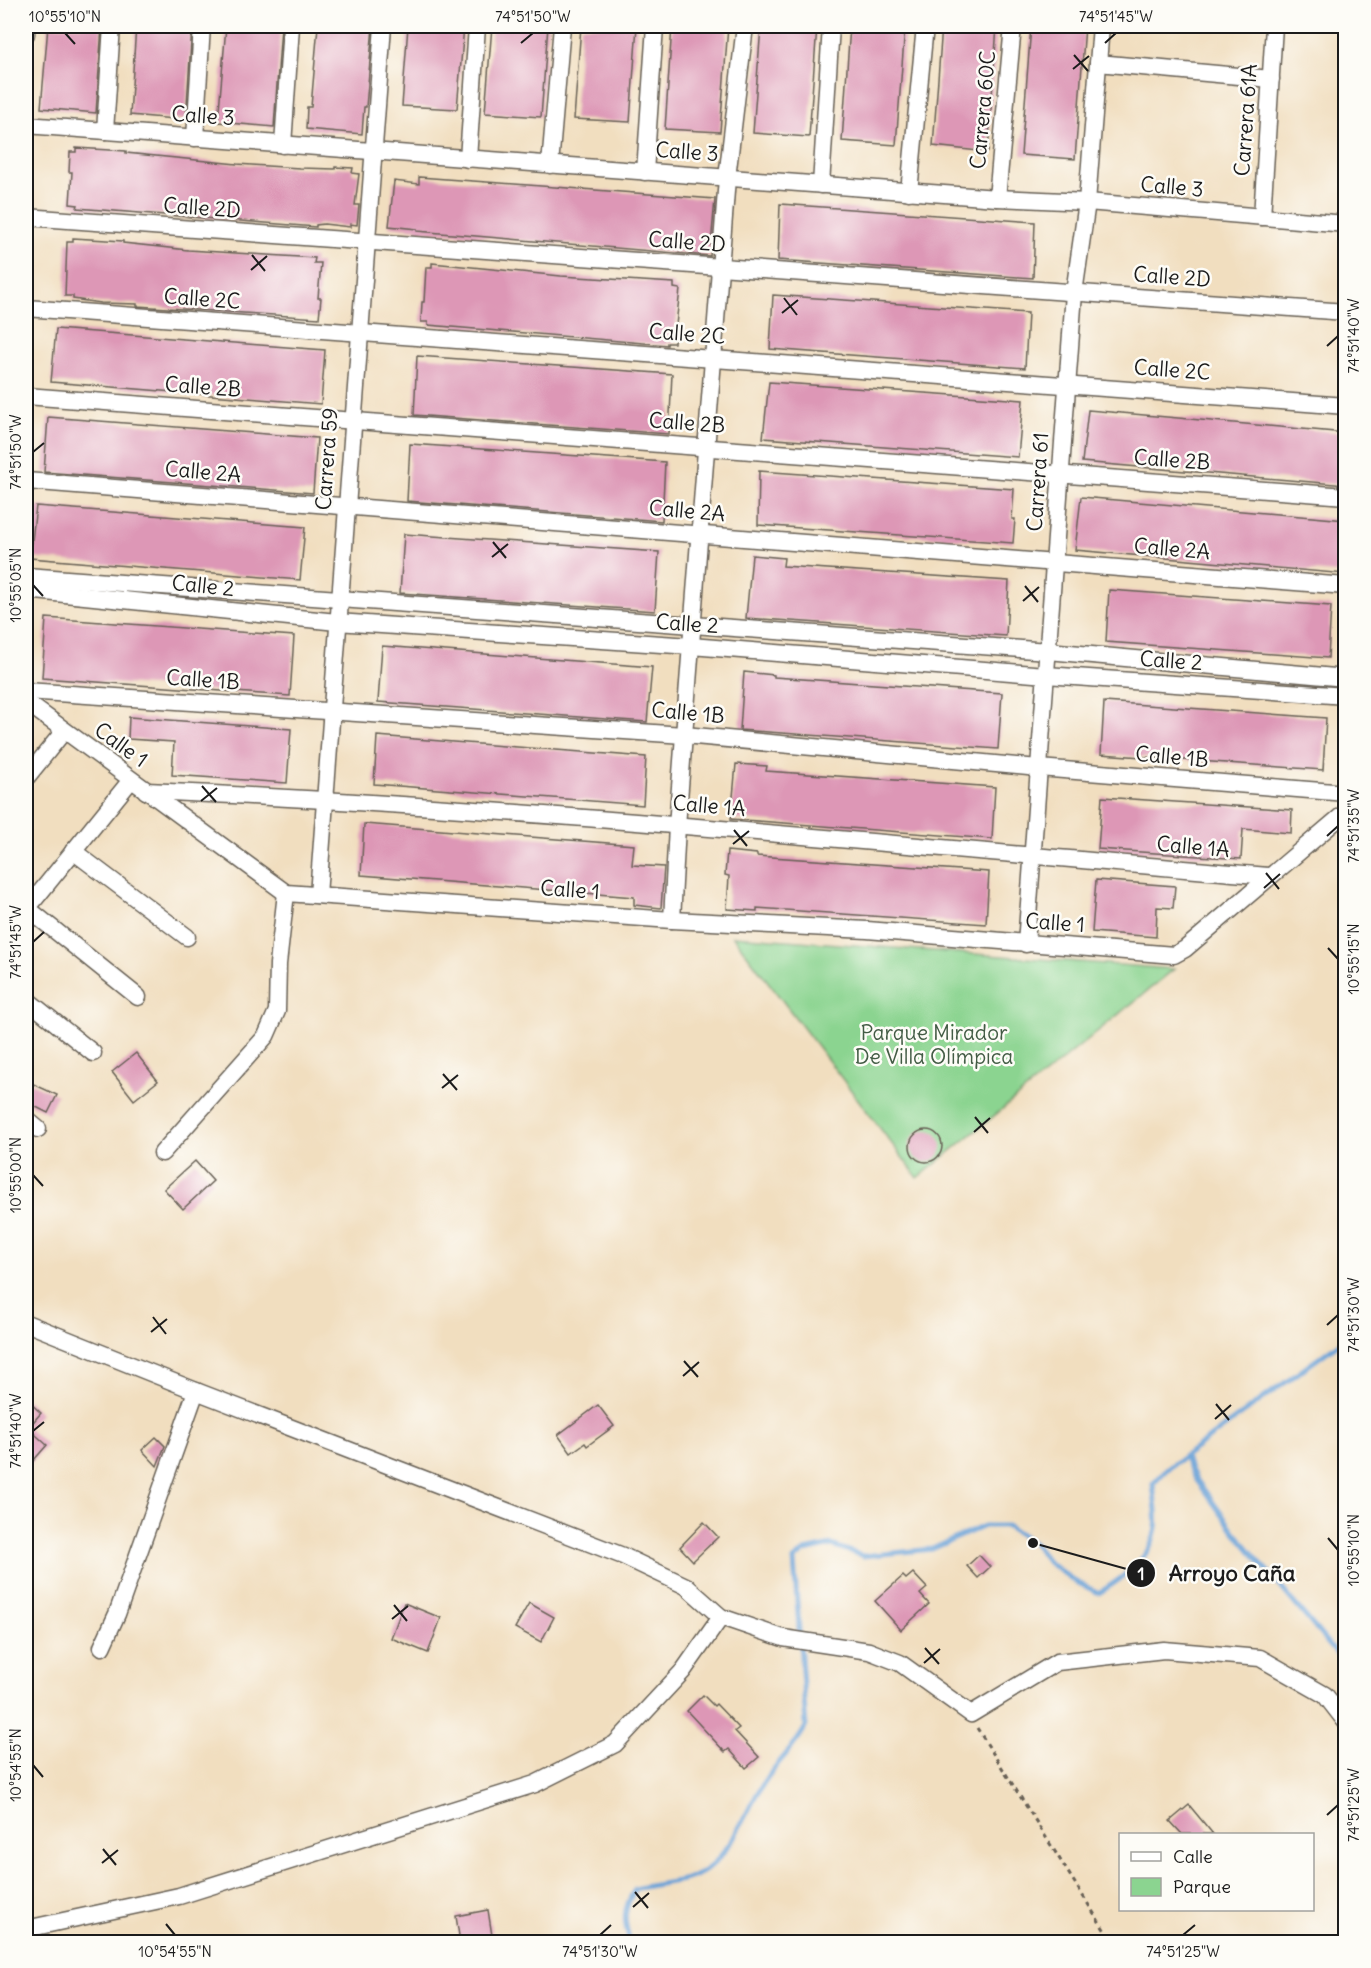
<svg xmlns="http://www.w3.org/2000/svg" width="1371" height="1968" font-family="Delius,sans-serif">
<rect width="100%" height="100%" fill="#fdfcf7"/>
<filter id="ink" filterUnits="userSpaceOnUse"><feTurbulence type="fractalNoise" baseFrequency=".0167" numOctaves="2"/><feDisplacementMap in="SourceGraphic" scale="12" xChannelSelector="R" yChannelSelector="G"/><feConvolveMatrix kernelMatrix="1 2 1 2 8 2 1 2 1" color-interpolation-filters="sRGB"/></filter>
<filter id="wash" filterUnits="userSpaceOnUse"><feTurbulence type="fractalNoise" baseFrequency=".008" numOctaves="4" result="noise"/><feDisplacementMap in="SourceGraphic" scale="24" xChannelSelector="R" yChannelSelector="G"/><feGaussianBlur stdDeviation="1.35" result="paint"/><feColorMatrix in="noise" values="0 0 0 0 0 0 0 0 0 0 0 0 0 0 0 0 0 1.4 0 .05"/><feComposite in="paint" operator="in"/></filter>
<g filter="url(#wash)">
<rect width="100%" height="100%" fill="#f1debf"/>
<path fill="#8bd490" stroke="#547856" stroke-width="1.5" d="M 733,936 L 1174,969 L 918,1178 Z"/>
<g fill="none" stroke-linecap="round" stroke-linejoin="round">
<g stroke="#67a0d6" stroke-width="5">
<path d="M 1184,1456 L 1196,1479 L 1234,1531 L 1346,1665"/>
<path d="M 630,1942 C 623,1920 623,1909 635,1889 C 657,1883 689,1883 706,1870 C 737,1846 747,1804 770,1774 C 782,1757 797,1745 806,1726 L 794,1560 L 805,1551 L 832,1545 L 863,1556 L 932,1549 L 984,1526 L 1007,1526 L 1033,1543 L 1049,1563 L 1076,1582 L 1099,1593 C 1123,1578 1153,1557 1156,1527 C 1158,1517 1154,1496 1153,1484 L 1167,1469 L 1346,1338"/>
</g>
</g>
<g id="blocks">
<g fill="#dd97b6">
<path d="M 48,26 L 102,26 L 96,113 L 41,108 Z"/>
<path d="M 136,26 L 192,26 L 186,120 L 130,115 Z"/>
<path d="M 226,26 L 281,26 L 274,127 L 218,122 Z"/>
<path d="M 318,26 L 373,26 L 366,107 L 364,107 L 362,134 L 306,129 L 307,107 L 311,107 Z"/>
<path d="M 408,26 L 464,26 L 457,109 L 402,106 Z"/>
<path d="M 492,26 L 548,26 L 541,117 L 485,113 Z"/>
<path d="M 581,26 L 637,26 L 630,122 L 574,119 Z"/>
<path d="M 672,26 L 728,26 L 720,132 L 665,129 Z"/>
<path d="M 761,26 L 817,26 L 809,137 L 753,133 Z"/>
<path d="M 850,26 L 905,26 L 896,145 L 842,141 Z"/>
<path d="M 942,26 L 997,26 L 988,152 L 933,146 Z"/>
<path d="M 1031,26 L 1085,26 L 1075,159 L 1021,155 Z"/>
<path d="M 76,148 L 126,151 L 126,153 L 237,164 L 300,168 L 335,169 L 335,167 L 353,168 L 352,173 L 359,174 L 355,205 L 359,205 L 357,225 L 350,224 L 350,227 L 324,224 L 316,225 L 316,227 L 77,208 L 78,205 L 70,204 L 72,172 L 69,172 L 70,152 L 76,152 Z"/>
<path d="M 419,177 L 715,199 L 710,256 L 417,231 L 417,229 L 389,226 L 394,181 L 419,184 Z"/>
<path d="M 780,204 L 1035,222 L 1033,278 L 778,260 Z"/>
<path d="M 73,238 L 123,241 L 123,243 L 188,250 L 315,258 L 314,263 L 321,263 L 318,298 L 321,298 L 319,318 L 137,306 L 137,304 L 101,303 L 73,299 L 73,296 L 65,296 L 67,242 L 73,242 Z"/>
<path d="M 432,263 L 561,276 L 674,283 L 674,288 L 680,289 L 674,343 L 667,343 L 667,345 L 428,325 L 428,322 L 421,322 L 422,302 L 424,302 L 426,267 L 432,267 Z"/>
<path d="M 773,295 L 1028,313 L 1025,368 L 770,349 Z"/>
<path d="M 56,329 L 325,350 L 321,404 L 51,382 Z"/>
<path d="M 417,356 L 672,374 L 669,434 L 414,415 Z"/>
<path d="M 769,382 L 1023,400 L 1018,457 L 763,438 Z"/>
<path d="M 1088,410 L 1346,433 L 1346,485 L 1082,462 Z"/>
<path d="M 48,417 L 317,438 L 313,493 L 44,472 Z"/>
<path d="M 410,444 L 665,462 L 662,521 L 407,501 Z"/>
<path d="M 759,471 L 1014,489 L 1012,519 L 1015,519 L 1013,543 L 758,525 Z"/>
<path d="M 1081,497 L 1346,520 L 1346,574 L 1075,550 Z"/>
<path d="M 36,506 L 305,527 L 300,580 L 30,558 Z"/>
<path d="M 404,534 L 659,552 L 655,611 L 400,593 Z"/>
<path d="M 752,555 L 784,558 L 783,566 L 1009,581 L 1006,636 L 746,618 Z"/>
<path d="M 1109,590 L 1331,606 L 1328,658 L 1106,642 Z"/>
<path d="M 46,618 L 294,636 L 290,696 L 42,678 Z"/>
<path d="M 382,646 L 652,667 L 647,722 L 378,702 Z"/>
<path d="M 744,672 L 774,675 L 774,677 L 1002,693 L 998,749 L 740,730 Z"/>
<path d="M 1104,702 L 1326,718 L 1323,770 L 1101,754 Z"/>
<path d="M 129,717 L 291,729 L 287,783 L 172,775 L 174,742 L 128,739 Z"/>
<path d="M 377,736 L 646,757 L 643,805 L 374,784 Z"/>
<path d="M 736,764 L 767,766 L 766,771 L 995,787 L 992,839 L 731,819 Z"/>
<path d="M 1102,797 L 1292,810 L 1291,833 L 1243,829 L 1241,859 L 1098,849 Z"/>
<path d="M 364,824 L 634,845 L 632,865 L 664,867 L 661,908 L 634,905 L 634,897 L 361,875 Z"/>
<path d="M 727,851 L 757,854 L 757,856 L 989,872 L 986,924 L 757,908 L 757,911 L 727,909 L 729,876 L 725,875 Z"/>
<path d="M 1096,880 L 1175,886 L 1173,908 L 1157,907 L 1156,937 L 1092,932 Z"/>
<path d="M 136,1053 L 158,1081 L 134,1100 L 112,1072 Z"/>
<path d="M 29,1082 L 57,1095 L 48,1113 L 26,1102 L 26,1089 Z"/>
<circle cx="926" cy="1146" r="16"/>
<path d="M 195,1161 L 213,1181 L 183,1209 L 164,1189 Z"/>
<path d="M 26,1399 L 41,1413 L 28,1428 L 47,1445 L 26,1469 Z"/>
<path d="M 598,1405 L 614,1426 L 587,1446 L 585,1443 L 571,1453 L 558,1435 Z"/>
<path d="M 156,1437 L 165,1446 L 157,1466 L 142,1450 Z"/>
<path d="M 704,1522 L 718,1537 L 693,1561 L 680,1547 Z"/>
<path d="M 979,1555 L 990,1567 L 978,1578 L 967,1566 Z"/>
<path d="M 913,1573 L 927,1588 L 920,1594 L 929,1604 L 901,1630 L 875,1601 L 903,1576 L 906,1579 Z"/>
<path d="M 404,1603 L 441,1618 L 428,1653 L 391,1638 Z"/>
<path d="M 529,1603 L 554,1617 L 541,1642 L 515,1628 Z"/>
<path d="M 703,1695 L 714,1706 L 716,1704 L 739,1728 L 735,1731 L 759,1757 L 746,1768 L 729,1749 L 725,1752 L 687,1711 Z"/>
<path d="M 1189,1805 L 1213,1834 L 1182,1834 L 1170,1821 Z"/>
<path d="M 488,1910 L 493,1942 L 460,1942 L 456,1916 Z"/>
</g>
</g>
</g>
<g filter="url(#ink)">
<use href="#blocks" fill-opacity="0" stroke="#676055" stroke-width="1.5"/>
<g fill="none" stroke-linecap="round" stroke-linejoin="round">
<g stroke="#676055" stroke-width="19">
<g id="minor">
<path d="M 26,34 L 26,26"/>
<path d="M 1098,63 L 1271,79"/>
<path d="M 26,125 L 997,198 L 1087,202 L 1346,224"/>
<path d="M 105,131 L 112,26"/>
<path d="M 195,138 L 202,26"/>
<path d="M 283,145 L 291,26"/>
<path d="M 468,159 L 477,26"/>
<path d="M 550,165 L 562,26"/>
<path d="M 645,172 L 655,26"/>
<path d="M 821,185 L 831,26"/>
<path d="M 909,192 L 925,26"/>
<path d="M 997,198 L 1013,26"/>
<path d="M 26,217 L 1346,312"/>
<path d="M 1262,217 L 1274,26"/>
<path d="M 26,308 L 1346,406"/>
<path d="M 26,396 L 1346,496"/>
<path d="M 26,481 L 1346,586"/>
<path d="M 26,576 L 1048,651 L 1346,678"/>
<path d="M 26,590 L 337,622 L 691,646 L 1046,675 L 1346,696"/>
<path d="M 26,691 L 684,735 L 1039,768 L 1346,793"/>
<path d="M 26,702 L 286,893 L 672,920 L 867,930 L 1174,955 L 1185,949 L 1346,812"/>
<path d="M 26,778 L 64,731"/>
<path d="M 146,791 C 521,807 894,845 1268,876"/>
<path d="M 73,851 L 187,937"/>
<path d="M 318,895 L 383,26"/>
<path d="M 27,908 L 138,997"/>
<path d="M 26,910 L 131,780"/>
<path d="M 672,920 L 677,826 L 727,178 L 745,26"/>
<path d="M 1026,944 L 1074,293 L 1087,202 L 1101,26"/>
<path d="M 26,999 L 93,1053"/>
<path d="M 26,1119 L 38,1129"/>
<path d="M 162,1153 L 266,1036 L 277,1011 L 278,964 L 286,893"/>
<path d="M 26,1323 L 196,1391 L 623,1556 L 686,1586 L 721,1617 L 783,1638 L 869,1651 L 900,1663 L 971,1714 L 1057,1662 L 1164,1650 L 1260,1658 L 1325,1695 L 1346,1722"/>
<path d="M 102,1647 L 117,1614 L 196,1391"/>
<path d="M 26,1929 L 179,1896 L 535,1784 L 615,1744 L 683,1671 L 721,1617"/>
</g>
</g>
<path stroke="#676055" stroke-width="3" stroke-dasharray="4.5 4.5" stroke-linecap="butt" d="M 977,1728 L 1112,1942"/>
<use href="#minor" stroke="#fff" stroke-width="16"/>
</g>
</g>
<path fill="none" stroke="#1c1c1c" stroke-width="2" d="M 65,33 L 75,44M 521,43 L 533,33M 1105,43 L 1116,33M 1074,55 L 1088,71M 1073,69 L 1089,56M 252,255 L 265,271M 251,270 L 267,256M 784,298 L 797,315M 782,313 L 798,300M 1327,346 L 1338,336M 33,452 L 44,443M 493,542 L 506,558M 492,557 L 508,544M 33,585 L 43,596M 1025,586 L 1038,602M 1023,601 L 1039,587M 202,786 L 216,802M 201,801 L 217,788M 734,830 L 747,846M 1327,836 L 1338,826M 733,844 L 749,831M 1266,873 L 1279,889M 1264,888 L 1280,874M 33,942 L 44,932M 1328,948 L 1338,959M 443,1074 L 457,1090M 442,1088 L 458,1075M 975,1117 L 988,1133M 974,1132 L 990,1118M 33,1175 L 43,1186M 153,1317 L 166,1334M 1327,1325 L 1338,1315M 151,1332 L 167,1319M 684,1361 L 698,1377M 683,1376 L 699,1362M 1216,1404 L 1229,1420M 1215,1419 L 1231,1405M 33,1431 L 44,1422M 1328,1538 L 1338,1550M 394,1605 L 407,1621M 392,1619 L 408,1606M 925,1648 L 939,1664M 924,1663 L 940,1649M 33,1765 L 43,1777M 1327,1815 L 1338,1805M 103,1849 L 116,1865M 102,1863 L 118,1850M 635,1892 L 648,1908M 633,1907 L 649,1893M 166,1924 L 175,1935M 600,1935 L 611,1925M 1183,1935 L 1195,1925"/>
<g text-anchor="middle" stroke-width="5" stroke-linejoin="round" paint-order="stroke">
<g font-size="21" fill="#1c1c1c" stroke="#fdfcf7">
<text transform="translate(983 110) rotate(-85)" y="7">Carrera 60C</text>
<text transform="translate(203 116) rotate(4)" y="7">Calle 3</text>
<text transform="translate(1246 120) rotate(-86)" y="7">Carrera 61A</text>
<text transform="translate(687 152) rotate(4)" y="7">Calle 3</text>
<text transform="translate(1172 187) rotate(5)" y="7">Calle 3</text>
<text transform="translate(202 208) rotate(4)" y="7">Calle 2D</text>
<text transform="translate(687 242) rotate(4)" y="7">Calle 2D</text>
<text transform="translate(1172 277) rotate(4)" y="7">Calle 2D</text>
<text transform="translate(202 299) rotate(4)" y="7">Calle 2C</text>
<text transform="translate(687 334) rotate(4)" y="7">Calle 2C</text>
<text transform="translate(1172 370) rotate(4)" y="7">Calle 2C</text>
<text transform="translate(203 387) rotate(4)" y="7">Calle 2B</text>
<text transform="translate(687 423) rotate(4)" y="7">Calle 2B</text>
<text transform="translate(327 459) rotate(-86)" y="7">Carrera 59</text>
<text transform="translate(1172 460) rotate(4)" y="7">Calle 2B</text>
<text transform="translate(203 472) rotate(5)" y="7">Calle 2A</text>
<text transform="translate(1038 482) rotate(-86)" y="7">Carrera 61</text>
<text transform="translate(687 511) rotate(5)" y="7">Calle 2A</text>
<text transform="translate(1172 549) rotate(5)" y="7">Calle 2A</text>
<text transform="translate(203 586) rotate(6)" y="7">Calle 2</text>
<text transform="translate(687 624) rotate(4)" y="7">Calle 2</text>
<text transform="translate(1171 661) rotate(4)" y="7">Calle 2</text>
<text transform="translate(203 680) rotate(4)" y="7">Calle 1B</text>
<text transform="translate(688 713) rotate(5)" y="7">Calle 1B</text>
<text transform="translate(121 745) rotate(36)" y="7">Calle 1</text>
<text transform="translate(1172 757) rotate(5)" y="7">Calle 1B</text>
<text transform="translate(709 806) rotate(5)" y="7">Calle 1A</text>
<text transform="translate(1193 847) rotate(5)" y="7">Calle 1A</text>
<text transform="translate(570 890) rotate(4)" y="7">Calle 1</text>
<text transform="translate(1055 923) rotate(4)" y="7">Calle 1</text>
</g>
<g font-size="21" fill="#435c45" stroke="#fdfcf7">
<text x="934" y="1040">Parque Mirador<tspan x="934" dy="24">De Villa Olímpica</tspan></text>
</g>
</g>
<path fill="none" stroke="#1c1c1c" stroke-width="2" d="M1033 1543L1141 1573"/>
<g fill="#1c1c1c" stroke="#fdfcf7" stroke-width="2">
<circle cx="1033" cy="1543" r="6"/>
<circle cx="1141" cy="1573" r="15"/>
</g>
<g font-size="18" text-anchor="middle" font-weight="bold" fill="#fff">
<text x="1141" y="1580">1</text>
</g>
<g font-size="22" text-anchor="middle" font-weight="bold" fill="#1c1c1c" stroke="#fdfcf7" stroke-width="5" stroke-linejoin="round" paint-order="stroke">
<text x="1232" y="1581">Arroyo Caña</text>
</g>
<rect width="1371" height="1968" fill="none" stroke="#fdfcf7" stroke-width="66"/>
<rect x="1119" y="1833" width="195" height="78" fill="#fdfcf7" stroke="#a3a29f" stroke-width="1.5"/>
<rect x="1131" y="1852" width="30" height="9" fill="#ffffff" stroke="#a3a29f" stroke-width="1.5"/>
<text x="1173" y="1863" font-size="18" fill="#1c1c1c">Calle</text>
<rect x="1131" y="1878" width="30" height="18" fill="#8bd490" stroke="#a3a29f" stroke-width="1.5"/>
<text x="1173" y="1893" font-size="18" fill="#1c1c1c">Parque</text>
<rect x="33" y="33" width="1305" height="1902" fill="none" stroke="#1c1c1c" stroke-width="2"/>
<g font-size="15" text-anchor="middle" fill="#1c1c1c">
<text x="65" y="22">10°55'10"N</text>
<text x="533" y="22">74°51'50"W</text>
<text x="1116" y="22">74°51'45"W</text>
<text transform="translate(1354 336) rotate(-90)" y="5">74°51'40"W</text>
<text transform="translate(16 452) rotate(-90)" y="5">74°51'50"W</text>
<text transform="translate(16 585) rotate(-90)" y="5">10°55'05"N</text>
<text transform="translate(1354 826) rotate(-90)" y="5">74°51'35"W</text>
<text transform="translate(16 942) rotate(-90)" y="5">74°51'45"W</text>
<text transform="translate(1354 959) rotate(-90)" y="5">10°55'15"N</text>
<text transform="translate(16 1175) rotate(-90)" y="5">10°55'00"N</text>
<text transform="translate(1354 1315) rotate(-90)" y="5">74°51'30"W</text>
<text transform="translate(16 1431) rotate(-90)" y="5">74°51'40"W</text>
<text transform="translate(1354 1550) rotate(-90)" y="5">10°55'10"N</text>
<text transform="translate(16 1765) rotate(-90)" y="5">10°54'55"N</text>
<text transform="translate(1354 1805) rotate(-90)" y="5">74°51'25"W</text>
<text x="175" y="1957">10°54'55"N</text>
<text x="600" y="1957">74°51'30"W</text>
<text x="1183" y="1957">74°51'25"W</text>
</g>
</svg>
